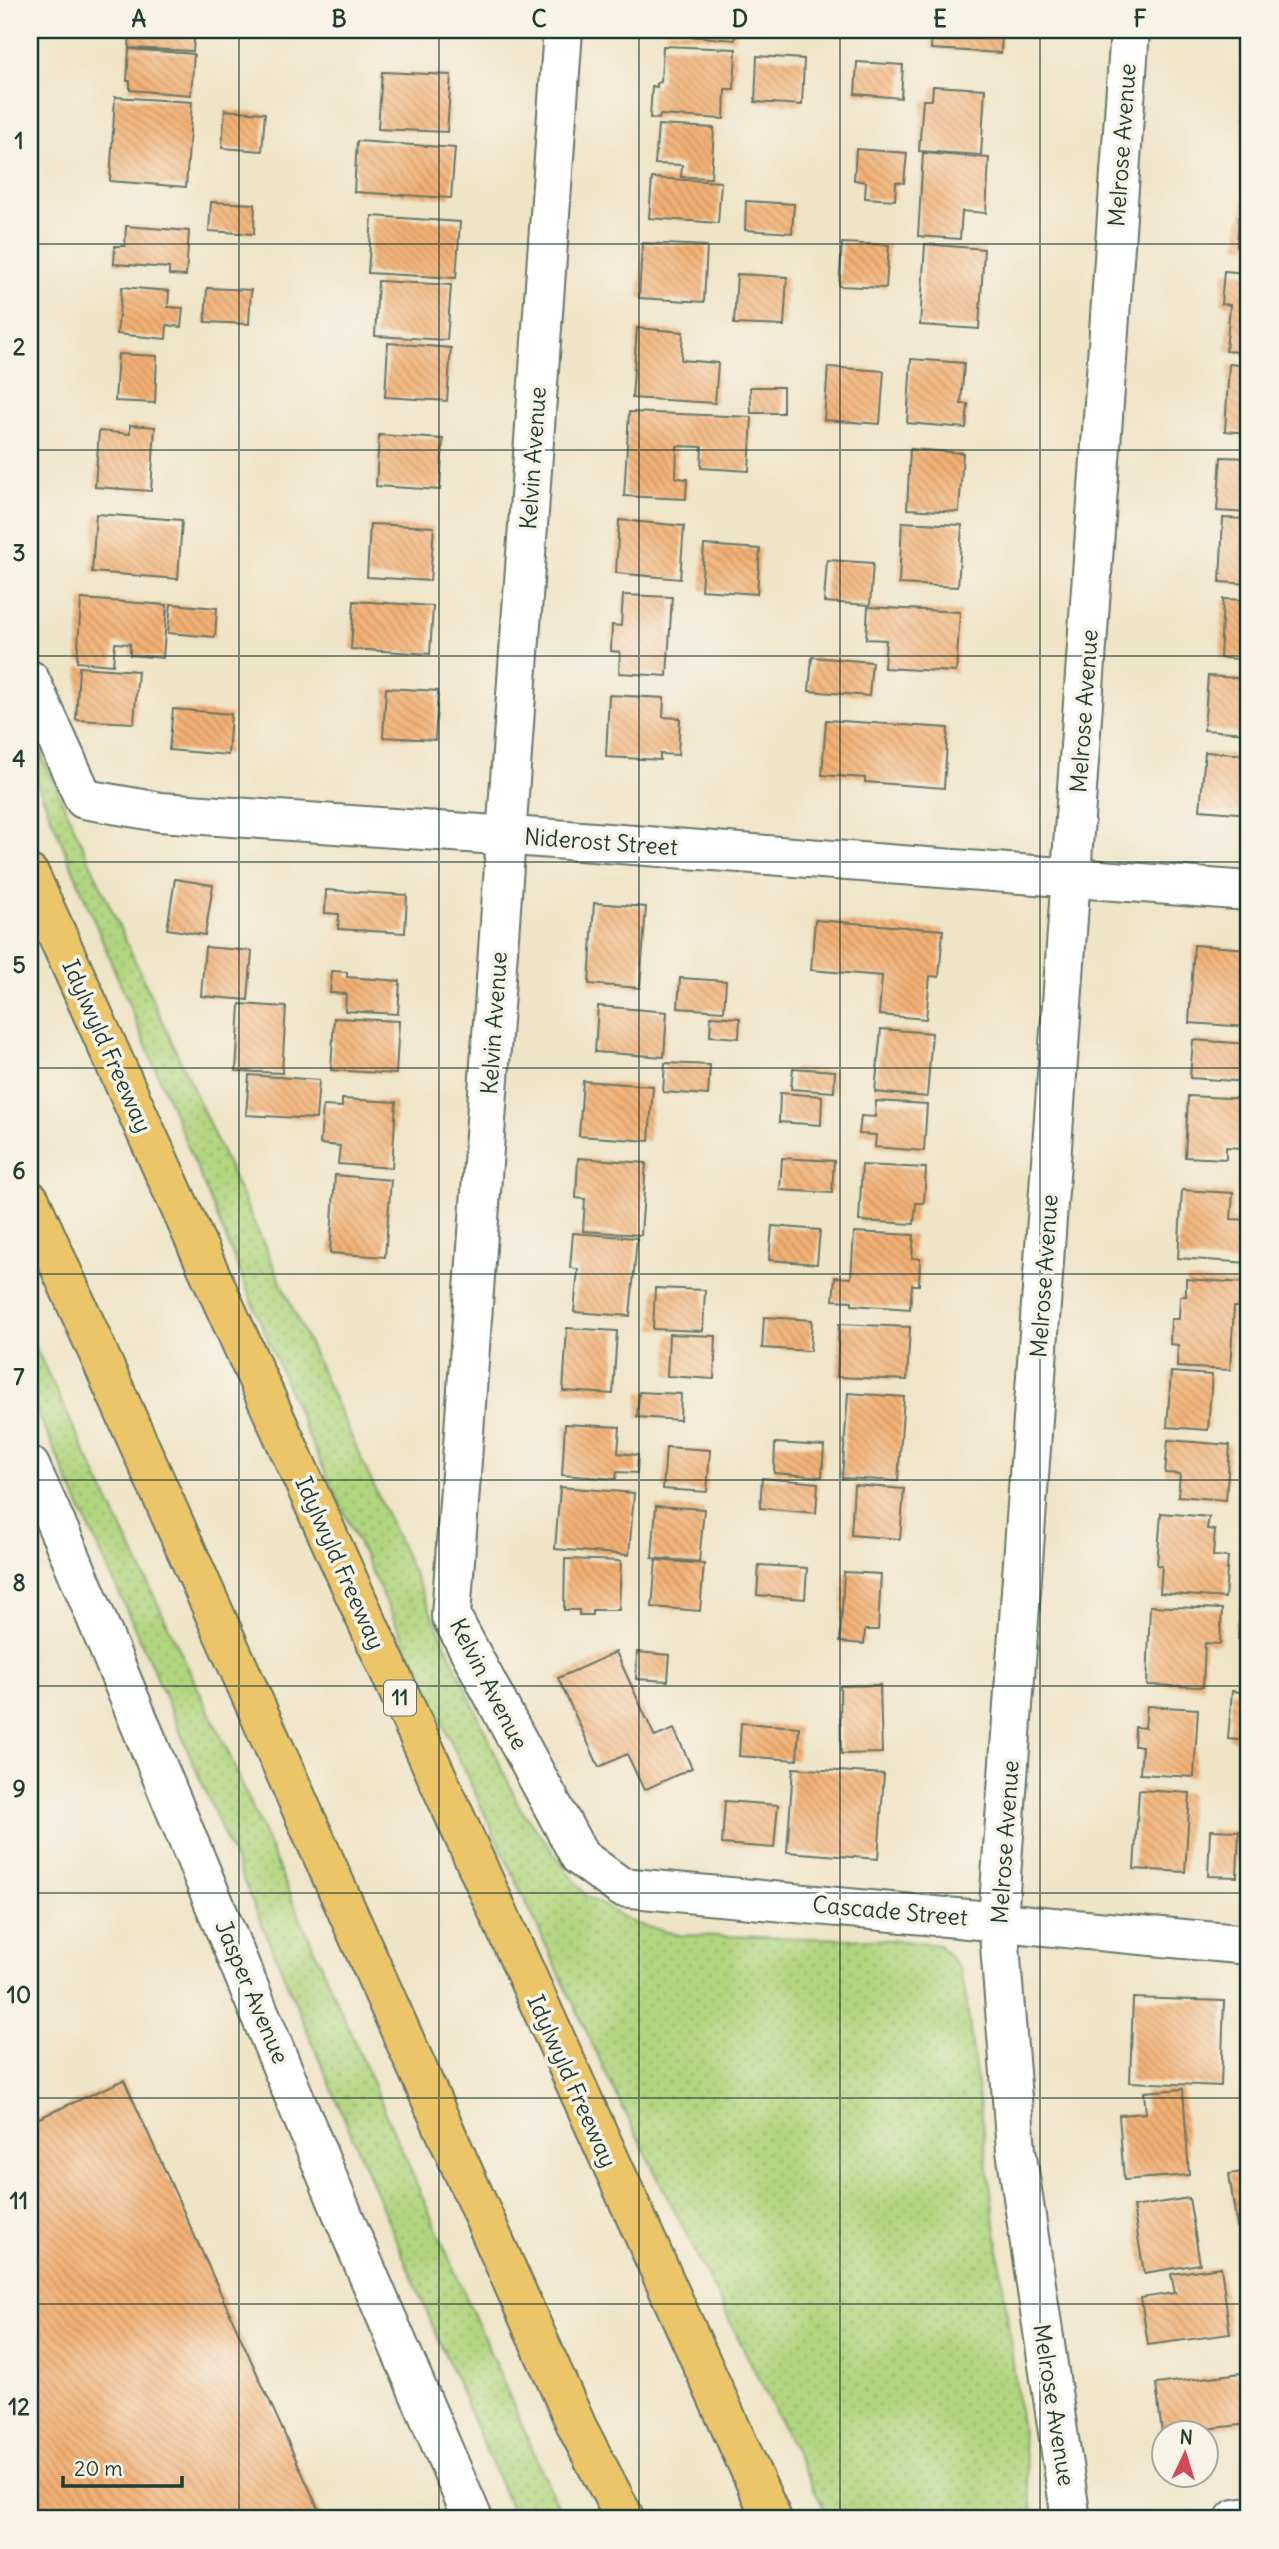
<svg xmlns="http://www.w3.org/2000/svg" width="1279" height="2549" font-family="Delius,sans-serif">
<defs>
<pattern id="grass-dots" width="8" height="8" patternUnits="userSpaceOnUse" patternTransform="scale(1.75)"><rect width="8" height="8" fill="#b0d57e"/><path d="M2 2h.1M6 6h.1" fill="none" stroke="#8fae68" stroke-width="1.8" stroke-linecap="round"/></pattern>
<pattern id="building-back-hatch" width="6" height="6" patternUnits="userSpaceOnUse" patternTransform="scale(1.75)"><rect width="6" height="6" fill="#f3b175"/><path d="M-1 5l2 2M0 0l6 6M5-1l2 2" fill="none" stroke="#c49161"/></pattern>
</defs>
<rect width="100%" height="100%" fill="#f7f3e8"/>
<filter id="ink" filterUnits="userSpaceOnUse"><feTurbulence type="fractalNoise" baseFrequency=".0143" numOctaves="2"/><feDisplacementMap in="SourceGraphic" scale="14" xChannelSelector="R" yChannelSelector="G"/><feConvolveMatrix kernelMatrix="1 2 1 2 8 2 1 2 1" color-interpolation-filters="sRGB"/></filter>
<filter id="wash" filterUnits="userSpaceOnUse"><feTurbulence type="fractalNoise" baseFrequency=".00686" numOctaves="4" result="noise"/><feDisplacementMap in="SourceGraphic" scale="28" xChannelSelector="R" yChannelSelector="G"/><feGaussianBlur stdDeviation="1.57" result="paint"/><feColorMatrix in="noise" values="0 0 0 0 0 0 0 0 0 0 0 0 0 0 0 0 0 1.4 0 .05"/><feComposite in="paint" operator="in"/></filter>
<g filter="url(#wash)">
<rect width="100%" height="100%" fill="#eee4c6"/>
<g fill="url(#grass-dots)" stroke="#688959" stroke-width="2">
<path d="M 30,730 L 520,1808 L 586,1896 L 634,1923 L 679,1935 L 890,1940 L 939,1945 L 959,1968 L 965,1991 L 1033,2519 L 829,2519 L 610,2082 L 305,1429 L 30,766 Z"/>
<path d="M 30,1336 L 224,1743 L 563,2519 L 515,2519 L 155,1673 L 30,1396 Z"/>
</g>
<g id="blocks">
<g fill="url(#building-back-hatch)">
<path d="M 130,30 L 195,30 L 193,51 L 129,48 Z"/>
<path d="M 666,30 L 736,30 L 735,40 L 665,34 Z"/>
<path d="M 932,30 L 1002,30 L 1001,53 L 931,49 Z"/>
<path d="M 663,46 L 736,49 L 734,89 L 725,89 L 724,119 L 660,115 L 659,119 L 650,118 L 652,86 L 657,87 L 657,83 L 661,82 Z"/>
<path d="M 129,49 L 194,54 L 191,95 L 130,90 L 130,81 L 127,81 Z"/>
<path d="M 757,56 L 804,59 L 802,105 L 755,102 Z"/>
<path d="M 857,62 L 903,65 L 901,98 L 855,94 Z"/>
<path d="M 382,72 L 451,75 L 447,132 L 378,129 Z"/>
<path d="M 1247,81 L 1249,81 L 1249,122 L 1244,122 Z"/>
<path d="M 933,86 L 985,89 L 981,155 L 919,151 L 923,100 L 932,100 Z"/>
<path d="M 115,97 L 192,102 L 186,187 L 110,181 Z"/>
<path d="M 225,110 L 265,113 L 262,151 L 222,148 Z"/>
<path d="M 658,125 L 714,128 L 711,178 L 681,177 L 682,165 L 655,164 Z"/>
<path d="M 1244,127 L 1249,127 L 1249,166 L 1241,165 Z"/>
<path d="M 357,141 L 455,148 L 451,198 L 354,192 Z"/>
<path d="M 856,149 L 907,153 L 904,183 L 896,182 L 895,200 L 865,198 L 866,182 L 854,180 Z"/>
<path d="M 923,153 L 989,158 L 986,213 L 962,211 L 960,239 L 918,236 Z"/>
<path d="M 652,178 L 721,182 L 718,223 L 649,218 Z"/>
<path d="M 1244,193 L 1249,194 L 1249,246 L 1237,246 L 1239,217 L 1242,217 Z"/>
<path d="M 746,201 L 794,204 L 792,233 L 745,230 Z"/>
<path d="M 211,202 L 255,204 L 254,234 L 209,231 Z"/>
<path d="M 372,216 L 460,222 L 456,278 L 368,273 Z"/>
<path d="M 126,226 L 189,231 L 186,276 L 169,275 L 169,268 L 114,264 L 115,246 L 125,246 Z"/>
<path d="M 642,243 L 707,246 L 704,302 L 639,298 Z"/>
<path d="M 842,243 L 889,245 L 886,288 L 839,286 Z"/>
<path d="M 925,244 L 984,249 L 979,329 L 920,325 Z"/>
<path d="M 1224,271 L 1249,273 L 1249,353 L 1226,351 L 1230,305 L 1221,304 Z"/>
<path d="M 737,274 L 787,277 L 784,326 L 734,324 Z"/>
<path d="M 378,281 L 451,285 L 447,340 L 375,336 Z"/>
<path d="M 122,287 L 169,291 L 168,307 L 183,308 L 181,327 L 167,325 L 166,339 L 117,334 Z"/>
<path d="M 207,288 L 251,290 L 249,324 L 205,322 Z"/>
<path d="M 637,328 L 683,332 L 681,360 L 718,363 L 715,403 L 632,398 Z"/>
<path d="M 388,343 L 451,348 L 447,401 L 385,397 Z"/>
<path d="M 118,354 L 157,356 L 155,403 L 115,401 Z"/>
<path d="M 911,359 L 964,363 L 961,404 L 968,404 L 966,428 L 907,423 Z"/>
<path d="M 1229,364 L 1249,366 L 1249,433 L 1225,431 Z"/>
<path d="M 828,367 L 884,371 L 880,424 L 824,420 Z"/>
<path d="M 750,387 L 783,387 L 783,413 L 751,413 Z"/>
<path d="M 629,412 L 752,417 L 749,471 L 701,468 L 702,447 L 677,446 L 676,478 L 687,479 L 686,499 L 624,496 Z"/>
<path d="M 130,425 L 155,427 L 151,491 L 95,487 L 99,431 L 130,434 Z"/>
<path d="M 379,435 L 443,439 L 440,490 L 376,486 Z"/>
<path d="M 910,449 L 963,453 L 959,512 L 907,509 Z"/>
<path d="M 1221,457 L 1249,458 L 1249,513 L 1217,511 Z"/>
<path d="M 96,514 L 182,520 L 178,579 L 92,572 Z"/>
<path d="M 1223,518 L 1249,519 L 1249,584 L 1220,582 Z"/>
<path d="M 619,520 L 684,526 L 680,579 L 616,573 Z"/>
<path d="M 902,522 L 962,525 L 958,587 L 899,584 Z"/>
<path d="M 370,524 L 434,527 L 430,581 L 367,577 Z"/>
<path d="M 704,545 L 760,549 L 757,594 L 701,590 Z"/>
<path d="M 827,560 L 873,563 L 870,605 L 824,602 Z"/>
<path d="M 623,595 L 672,597 L 667,676 L 619,673 L 620,652 L 611,651 L 612,625 L 621,626 Z"/>
<path d="M 81,599 L 167,605 L 163,658 L 130,655 L 130,644 L 115,643 L 113,665 L 77,662 Z"/>
<path d="M 1223,599 L 1249,600 L 1249,675 L 1243,675 L 1243,659 L 1220,658 Z"/>
<path d="M 354,601 L 433,606 L 430,654 L 351,649 Z"/>
<path d="M 171,604 L 217,608 L 215,637 L 168,633 Z"/>
<path d="M 868,607 L 960,612 L 956,672 L 884,668 L 886,640 L 866,639 Z"/>
<path d="M 812,657 L 872,662 L 869,696 L 809,691 Z"/>
<path d="M 79,667 L 138,671 L 134,723 L 76,720 Z"/>
<path d="M 1208,676 L 1249,679 L 1249,733 L 1204,730 Z"/>
<path d="M 386,688 L 438,691 L 435,740 L 383,737 Z"/>
<path d="M 609,695 L 664,698 L 663,717 L 680,718 L 678,755 L 660,754 L 660,760 L 606,757 Z"/>
<path d="M 173,709 L 231,714 L 228,755 L 169,750 Z"/>
<path d="M 826,720 L 948,728 L 944,788 L 865,782 L 865,778 L 822,775 Z"/>
<path d="M 1205,752 L 1249,755 L 1249,814 L 1200,810 Z"/>
<path d="M 175,879 L 213,885 L 205,935 L 167,929 Z"/>
<path d="M 326,890 L 407,895 L 405,933 L 338,929 L 339,914 L 325,913 Z"/>
<path d="M 594,903 L 646,907 L 640,988 L 589,984 Z"/>
<path d="M 815,920 L 943,930 L 939,977 L 930,976 L 926,1019 L 879,1015 L 882,976 L 811,970 Z"/>
<path d="M 1194,945 L 1249,949 L 1249,1027 L 1189,1023 Z"/>
<path d="M 205,947 L 252,951 L 248,1000 L 201,996 Z"/>
<path d="M 332,971 L 347,972 L 347,977 L 400,981 L 398,1014 L 345,1011 L 346,994 L 330,993 Z"/>
<path d="M 680,978 L 726,981 L 724,1011 L 678,1008 Z"/>
<path d="M 240,1004 L 286,1007 L 282,1073 L 236,1071 Z"/>
<path d="M 598,1006 L 667,1012 L 664,1057 L 595,1052 Z"/>
<path d="M 711,1016 L 740,1018 L 739,1038 L 710,1036 Z"/>
<path d="M 334,1018 L 399,1021 L 396,1074 L 331,1070 Z"/>
<path d="M 881,1029 L 932,1033 L 927,1097 L 875,1092 Z"/>
<path d="M 1193,1040 L 1249,1044 L 1249,1082 L 1190,1078 Z"/>
<path d="M 665,1063 L 710,1065 L 708,1095 L 663,1092 Z"/>
<path d="M 793,1068 L 835,1071 L 834,1092 L 791,1089 Z"/>
<path d="M 249,1075 L 319,1080 L 316,1119 L 246,1115 Z"/>
<path d="M 583,1081 L 653,1086 L 649,1141 L 579,1136 Z"/>
<path d="M 780,1093 L 822,1096 L 821,1125 L 779,1122 Z"/>
<path d="M 1188,1096 L 1249,1099 L 1249,1139 L 1244,1139 L 1244,1148 L 1226,1147 L 1226,1159 L 1185,1157 Z"/>
<path d="M 342,1099 L 396,1102 L 392,1168 L 338,1164 L 340,1146 L 320,1144 L 323,1106 L 342,1107 Z"/>
<path d="M 876,1101 L 927,1104 L 924,1151 L 875,1147 L 876,1135 L 859,1134 L 861,1116 L 875,1117 Z"/>
<path d="M 578,1158 L 646,1163 L 641,1235 L 583,1231 L 585,1199 L 576,1198 Z"/>
<path d="M 782,1158 L 834,1161 L 832,1193 L 780,1190 Z"/>
<path d="M 862,1165 L 926,1168 L 924,1203 L 916,1203 L 914,1224 L 859,1221 Z"/>
<path d="M 335,1175 L 391,1180 L 385,1257 L 330,1253 Z"/>
<path d="M 1182,1190 L 1233,1193 L 1231,1219 L 1249,1220 L 1249,1263 L 1178,1258 Z"/>
<path d="M 772,1226 L 820,1230 L 817,1264 L 769,1260 Z"/>
<path d="M 854,1232 L 914,1235 L 912,1258 L 920,1259 L 919,1285 L 912,1285 L 910,1309 L 852,1305 L 852,1301 L 833,1300 L 835,1277 L 851,1278 Z"/>
<path d="M 573,1233 L 637,1238 L 630,1316 L 574,1312 L 578,1269 L 570,1268 Z"/>
<path d="M 1186,1279 L 1245,1283 L 1244,1307 L 1234,1307 L 1230,1370 L 1177,1367 L 1178,1345 L 1170,1344 L 1171,1319 L 1179,1319 L 1180,1296 L 1186,1296 Z"/>
<path d="M 655,1288 L 705,1290 L 703,1331 L 653,1329 Z"/>
<path d="M 764,1317 L 812,1320 L 810,1351 L 762,1348 Z"/>
<path d="M 839,1324 L 910,1327 L 907,1380 L 837,1377 Z"/>
<path d="M 567,1328 L 617,1331 L 613,1394 L 563,1391 Z"/>
<path d="M 669,1334 L 716,1336 L 714,1379 L 667,1376 Z"/>
<path d="M 1171,1372 L 1212,1375 L 1208,1430 L 1167,1427 Z"/>
<path d="M 639,1392 L 681,1394 L 680,1420 L 637,1417 Z"/>
<path d="M 848,1393 L 904,1397 L 898,1481 L 842,1478 Z"/>
<path d="M 565,1424 L 620,1427 L 618,1453 L 638,1455 L 637,1473 L 617,1472 L 616,1479 L 562,1475 Z"/>
<path d="M 1168,1440 L 1230,1445 L 1226,1500 L 1178,1496 L 1180,1474 L 1165,1473 Z"/>
<path d="M 775,1443 L 824,1446 L 822,1477 L 774,1473 Z"/>
<path d="M 666,1447 L 710,1450 L 707,1492 L 663,1489 Z"/>
<path d="M 762,1478 L 818,1483 L 816,1513 L 760,1508 Z"/>
<path d="M 854,1485 L 904,1489 L 900,1539 L 851,1535 Z"/>
<path d="M 560,1487 L 634,1493 L 629,1555 L 555,1549 Z"/>
<path d="M 656,1506 L 704,1509 L 699,1562 L 652,1558 Z"/>
<path d="M 1161,1513 L 1209,1517 L 1207,1529 L 1215,1530 L 1213,1556 L 1228,1557 L 1225,1598 L 1160,1593 L 1162,1566 L 1157,1565 Z"/>
<path d="M 565,1559 L 621,1561 L 619,1610 L 592,1610 L 592,1615 L 579,1615 L 579,1610 L 564,1610 Z"/>
<path d="M 656,1560 L 704,1564 L 700,1611 L 652,1607 Z"/>
<path d="M 759,1565 L 807,1568 L 805,1599 L 757,1595 Z"/>
<path d="M 844,1572 L 881,1574 L 878,1630 L 865,1630 L 864,1644 L 840,1642 Z"/>
<path d="M 1240,1602 L 1249,1602 L 1249,1639 L 1238,1639 Z"/>
<path d="M 1150,1606 L 1222,1609 L 1220,1644 L 1205,1643 L 1203,1687 L 1147,1685 Z"/>
<path d="M 616,1652 L 655,1737 L 674,1729 L 692,1768 L 644,1790 L 627,1754 L 599,1767 L 558,1678 Z"/>
<path d="M 637,1652 L 670,1655 L 668,1681 L 636,1679 Z"/>
<path d="M 880,1685 L 882,1753 L 841,1754 L 840,1686 Z"/>
<path d="M 1232,1691 L 1249,1693 L 1249,1741 L 1228,1739 Z"/>
<path d="M 1147,1706 L 1198,1709 L 1194,1777 L 1140,1774 L 1142,1746 L 1134,1746 L 1135,1727 L 1145,1728 Z"/>
<path d="M 741,1723 L 799,1727 L 797,1760 L 739,1756 Z"/>
<path d="M 793,1768 L 884,1774 L 878,1859 L 787,1852 Z"/>
<path d="M 1139,1790 L 1190,1793 L 1185,1872 L 1134,1869 Z"/>
<path d="M 725,1801 L 778,1805 L 774,1848 L 722,1844 Z"/>
<path d="M 1210,1830 L 1239,1831 L 1237,1877 L 1208,1876 Z"/>
<path d="M 1133,1998 L 1224,2001 L 1221,2086 L 1130,2082 Z"/>
<path d="M 124,2080 L 323,2519 L 30,2519 L 30,2122 Z"/>
<path d="M 1183,2089 L 1189,2175 L 1124,2180 L 1119,2115 L 1146,2113 L 1144,2092 Z"/>
<path d="M 1249,2171 L 1249,2225 L 1237,2227 L 1229,2174 Z"/>
<path d="M 1189,2198 L 1200,2264 L 1144,2273 L 1133,2207 Z"/>
<path d="M 1221,2267 L 1230,2334 L 1148,2345 L 1141,2298 L 1175,2293 L 1171,2274 Z"/>
<path d="M 1249,2299 L 1249,2325 L 1248,2325 L 1244,2300 Z"/>
<path d="M 1249,2372 L 1249,2424 L 1162,2434 L 1156,2384 Z"/>
</g>
</g>
</g>
<g filter="url(#ink)">
<use href="#blocks" fill-opacity="0" stroke="#677767" stroke-width="2"/>
<g fill="none" stroke-linecap="round" stroke-linejoin="round">
<g stroke="#677767" stroke-width="42">
<g id="minor">
<path d="M 563,30 L 451,1616 L 580,1857 L 621,1887 L 1249,1945"/>
<path d="M 30,680 L 84,799 L 160,812 L 540,838 L 1249,891"/>
<path d="M 30,1466 L 71,1557 L 355,2244 L 473,2519"/>
<path d="M 1071,2519 L 1016,2150 L 998,1920 L 1130,30"/>
<path d="M 1235,2519 L 1249,2517"/>
</g>
</g>
<g stroke="#677767" stroke-width="42">
<g id="motorway">
<path d="M 30,875 L 772,2519"/>
<path d="M 30,1200 L 578,2429 L 625,2519"/>
</g>
</g>
<use href="#minor" stroke="#fff" stroke-width="38"/>
<use href="#motorway" stroke="#ecc569" stroke-width="38"/>
</g>
</g>
<path fill="none" stroke="#1f3d34" stroke-width="2" stroke-opacity="0.55" d="M 239,30 L 239,2519M 439,30 L 439,2519M 639,30 L 639,2519M 840,30 L 840,2519M 1040,30 L 1040,2519M 30,244 L 1249,244M 30,450 L 1249,450M 30,656 L 1249,656M 30,862 L 1249,862M 30,1068 L 1249,1068M 30,1274 L 1249,1274M 30,1480 L 1249,1480M 30,1686 L 1249,1686M 30,1893 L 1249,1893M 30,2098 L 1249,2098M 30,2304 L 1249,2304"/>
<g text-anchor="middle" stroke-width="7" stroke-linejoin="round" paint-order="stroke">
<rect fill="#f7f3e8" stroke="#60746a" stroke-width="2" x="384" y="1680.5" width="32" height="35" rx="5"/>
<g font-size="21" font-weight="bold" fill="#1f3d34">
<text x="400" y="1705">11</text>
</g>
<g font-size="23" fill="#1f3d34" stroke="#f7f3e8">
<text transform="translate(1122 145) rotate(-86)" y="8">Melrose Avenue</text>
<text transform="translate(533 458) rotate(-86)" y="8">Kelvin Avenue</text>
<text transform="translate(1084 711) rotate(-86)" y="8">Melrose Avenue</text>
<text transform="translate(601 842) rotate(4)" y="8">Niderost Street</text>
<text transform="translate(494 1023) rotate(-86)" y="8">Kelvin Avenue</text>
<text transform="translate(107 1046) rotate(66)" y="8">Idylwyld Freeway</text>
<text transform="translate(1044 1276) rotate(-86)" y="8">Melrose Avenue</text>
<text transform="translate(340 1563) rotate(66)" y="8">Idylwyld Freeway</text>
<text transform="translate(489 1684) rotate(63)" y="8">Kelvin Avenue</text>
<text transform="translate(1005 1842) rotate(-86)" y="8">Melrose Avenue</text>
<text transform="translate(890 1911) rotate(5)" y="8">Cascade Street</text>
<text transform="translate(252 1992) rotate(67)" y="8">Jasper Avenue</text>
<text transform="translate(572 2081) rotate(66)" y="8">Idylwyld Freeway</text>
<text transform="translate(1054 2405) rotate(81)" y="8">Melrose Avenue</text>
</g>
</g>
<rect width="1279" height="2549" fill="none" stroke="#f7f3e8" stroke-width="77"/>
<g transform="translate(1185 2454) rotate(4)"><circle r="33" fill="#f7f3e8" stroke="#a1aaa0" stroke-width="2"/>
<path d="M0-5L12 26L0 18L-12 26Z" fill="#d1495b"/>
<text y="-10" font-size="19" font-weight="bold" text-anchor="middle" fill="#1f3d34">N</text>
</g>
<path d="M63 2476v10h119v-10" fill="none" stroke="#1f3d34" stroke-width="3.5"/>
<text x="74" y="2476" font-size="21" fill="#1f3d34" stroke="#f7f3e8" stroke-width="5" paint-order="stroke">20 m</text>
<rect x="38" y="38" width="1202" height="2472" fill="none" stroke="#1f3d34" stroke-width="2.5"/>
<g font-size="23" text-anchor="middle" font-weight="bold" fill="#1f3d34">
<text x="139" y="27">A</text>
<text x="339" y="27">B</text>
<text x="539" y="27">C</text>
<text x="740" y="27">D</text>
<text x="940" y="27">E</text>
<text x="1140" y="27">F</text>
<text x="19" y="149">1</text>
<text x="19" y="355">2</text>
<text x="19" y="561">3</text>
<text x="19" y="767">4</text>
<text x="19" y="973">5</text>
<text x="19" y="1179">6</text>
<text x="19" y="1385">7</text>
<text x="19" y="1591">8</text>
<text x="19" y="1797">9</text>
<text x="19" y="2003">10</text>
<text x="19" y="2209">11</text>
<text x="19" y="2415">12</text>
</g>
</svg>
